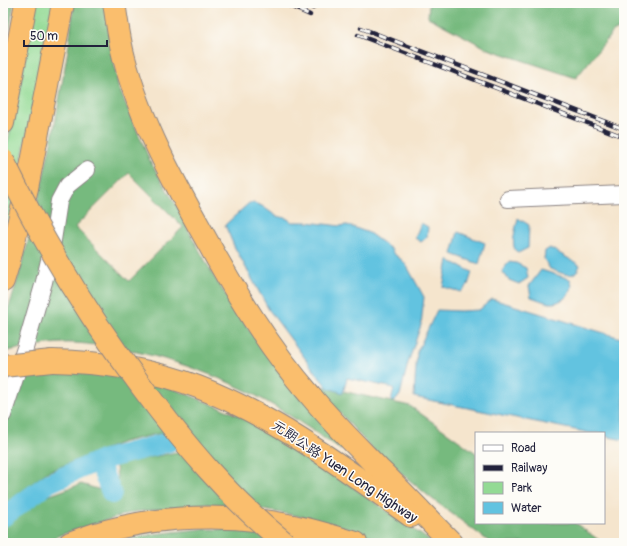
<svg xmlns="http://www.w3.org/2000/svg" width="627" height="546" font-family="Pangolin,'LXGW WenKai TC',sans-serif">
<rect width="100%" height="100%" fill="#fdfcf7"/>
<filter id="ink" filterUnits="userSpaceOnUse"><feTurbulence type="fractalNoise" baseFrequency=".025" numOctaves="2"/><feDisplacementMap in="SourceGraphic" scale="8" xChannelSelector="R" yChannelSelector="G"/><feConvolveMatrix kernelMatrix="1 2 1 2 8 2 1 2 1" color-interpolation-filters="sRGB"/></filter>
<filter id="wash" filterUnits="userSpaceOnUse"><feTurbulence type="fractalNoise" baseFrequency=".012" numOctaves="4" result="noise"/><feDisplacementMap in="SourceGraphic" scale="16" xChannelSelector="R" yChannelSelector="G"/><feGaussianBlur stdDeviation="0.9" result="paint"/><feColorMatrix in="noise" values="0 0 0 0 0 0 0 0 0 0 0 0 0 0 0 0 0 1.4 0 .05"/><feComposite in="paint" operator="in"/></filter>
<g filter="url(#wash)">
<rect width="100%" height="100%" fill="#f5e5cd"/>
<path fill="#93da94" stroke="#5a7e68" d="M 35,3 L 55,3 L 3,247 L 3,163 L 17,102 Z"/>
<g fill="#76ba7e" stroke="#4c6e5c" fill-rule="evenodd">
<path d="M 3,3 L 14,3 L 3,67 Z"/>
<path d="M 74,3 L 107,3 L 108,27 L 118,86 L 151,163 L 188,225 L 186,226 L 216,280 L 250,331 L 345,444 L 341,450 C 312,430 283,410 251,393 C 197,366 136,347 75,343 C 51,342 26,347 3,352 L 3,323 L 13,295 L 27,246 L 38,200 L 54,129 L 69,44 ZM 129,173 L 183,227 L 129,281 L 75,227 Z"/>
<path d="M 429,3 L 624,3 L 624,26 L 613,32 L 576,78 L 488,49 L 428,17 Z"/>
<path d="M 87,369 L 144,377 L 251,420 L 320,464 L 433,543 L 387,543 L 348,528 L 293,515 L 247,507 L 205,504 L 133,512 L 60,535 L 43,543 L 3,543 L 3,527 L 42,498 L 81,484 L 104,491 L 108,502 L 118,499 L 116,464 L 193,449 L 187,427 L 123,442 L 47,472 L 3,506 L 3,377 L 32,372 Z"/>
<path d="M 315,385 L 410,406 L 476,453 L 476,523 L 575,523 L 603,543 L 491,543 L 431,498 L 372,449 Z"/>
<path d="M 201,529 L 245,530 L 293,538 L 313,543 L 111,543 L 154,534 Z"/>
</g>
<g fill="#62c3e0" stroke="#42728e">
<path d="M 249,203 L 254,203 L 262,206 L 276,216 L 286,218 L 292,222 L 307,222 L 340,226 L 347,225 L 369,233 L 391,249 L 393,253 L 403,261 L 408,268 L 424,297 L 421,325 L 408,363 L 400,395 L 396,400 L 391,402 L 394,388 L 347,378 L 343,393 L 328,388 L 319,377 L 269,310 L 234,246 L 225,225 Z"/>
<path d="M 518,218 L 529,225 L 528,248 L 518,253 C 509,247 516,228 518,218 Z"/>
<path d="M 421,223 L 428,227 L 427,237 L 421,242 L 415,238 Z"/>
<path d="M 458,232 L 485,243 L 479,264 L 452,254 Z"/>
<path d="M 550,248 L 580,265 C 575,281 562,273 550,269 L 544,259 L 545,251 Z"/>
<path d="M 448,260 L 472,272 L 468,285 L 461,292 L 443,287 Z"/>
<path d="M 509,262 L 516,263 L 526,268 L 528,278 L 519,284 L 509,280 L 502,271 Z"/>
<path d="M 541,270 L 570,279 L 572,286 C 571,295 560,304 550,303 C 544,302 537,299 531,297 L 529,286 Z"/>
<path d="M 492,299 L 624,339 L 624,440 L 604,436 L 604,433 L 590,433 L 414,397 L 417,352 L 437,310 L 460,311 L 479,310 Z"/>
</g>
<g fill="none" stroke-linecap="round" stroke-linejoin="round">
<g stroke="#62c3e0" stroke-width="20">
<path d="M 98,461 L 112,494"/>
<path d="M 3,517 L 49,483 L 98,461 L 169,442"/>
</g>
</g>
</g>
<g filter="url(#ink)">
<g fill="none" stroke-linecap="round" stroke-linejoin="round">
<g stroke="#8c8484" stroke-width="18">
<g id="minor">
<path d="M 508,199 L 624,194"/>
<path d="M 3,415 L 25,348 L 44,282 L 52,247 L 59,201 L 67,186 L 87,170"/>
</g>
</g>
<g stroke="#8c8484" stroke-width="24">
<g id="highway">
<path d="M 114,3 C 117,21 119,40 124,58 C 141,123 174,182 207,241 C 237,295 269,348 310,395 C 332,422 357,446 381,471 C 405,494 428,519 452,543"/>
<path d="M 3,123 L 26,3"/>
<path d="M 3,281 L 9,261 L 27,188 L 63,3"/>
<path d="M 52,361 C 102,362 151,369 198,387 C 276,417 344,468 411,516"/>
<path d="M 70,543 C 138,516 217,511 288,525 C 311,529 333,536 356,543"/>
</g>
</g>
<use href="#minor" stroke="#fff" stroke-width="16"/>
<use href="#highway" stroke="#fabe6d" stroke-width="22"/>
<g stroke="#22223b" stroke-width="4.5">
<g id="rail">
<path d="M 283,3 L 310,15"/>
<path d="M 303,3 L 313,8"/>
<path d="M 361,28 L 624,129"/>
<path d="M 358,35 L 624,137"/>
</g>
</g>
<use href="#rail" stroke="#fdfcf7" stroke-width="3" stroke-dasharray="9" stroke-linecap="butt"/>
<g stroke="#8c8484" stroke-width="24" stroke-linecap="butt">
<g id="highway-bridge">
<path d="M 3,160 C 42,240 88,316 142,387 C 184,444 229,498 285,543"/>
<path d="M 3,366 L 52,361"/>
</g>
</g>
<use href="#highway-bridge" stroke="#fabe6d" stroke-width="22"/>
</g>
</g>
<g text-anchor="middle" stroke-width="3" stroke-linejoin="round" paint-order="stroke">
<g font-size="14" fill="#22223b" stroke="#fdfcf7">
<text transform="translate(345 471) rotate(34)" y="5">元朗公路 Yuen Long Highway</text>
</g>
</g>
<rect width="627" height="546" fill="none" stroke="#fdfcf7" stroke-width="16"/>
<rect x="475" y="432" width="130" height="92" fill="#fdfcf7" stroke="#a5a5ac"/>
<rect x="483" y="445" width="20" height="6" fill="#ffffff" stroke="#a5a5ac"/>
<text x="511" y="452" font-size="12" fill="#22223b">Road</text>
<rect x="483" y="465" width="20" height="6" fill="#22223b" stroke="#a5a5ac"/>
<text x="511" y="472" font-size="12" fill="#22223b">Railway</text>
<rect x="483" y="482" width="20" height="12" fill="#93da94" stroke="#a5a5ac"/>
<text x="511" y="492" font-size="12" fill="#22223b">Park</text>
<rect x="483" y="502" width="20" height="12" fill="#62c3e0" stroke="#a5a5ac"/>
<text x="511" y="512" font-size="12" fill="#22223b">Water</text>
<path d="M24 40v6h83v-6" fill="none" stroke="#22223b" stroke-width="2"/>
<text x="30" y="40" font-size="12" fill="#22223b" stroke="#fdfcf7" stroke-width="3" paint-order="stroke">50 m</text>
</svg>
